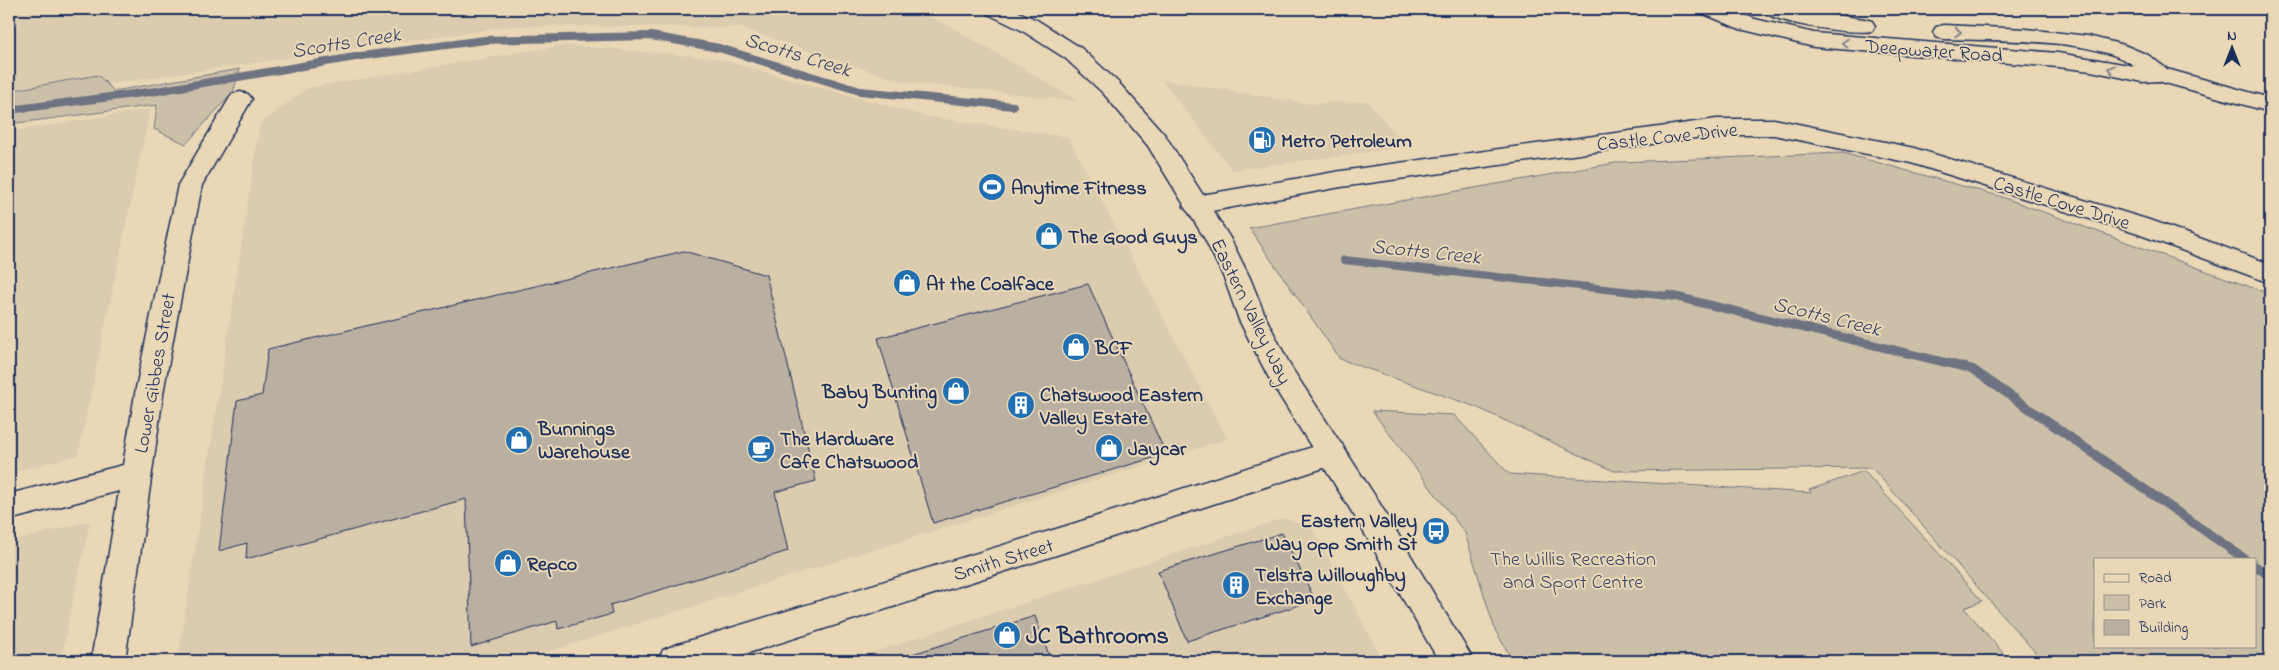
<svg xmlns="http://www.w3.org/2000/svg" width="2279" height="670" font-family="'Indie Flower',sans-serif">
<rect width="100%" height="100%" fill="#e9d7b5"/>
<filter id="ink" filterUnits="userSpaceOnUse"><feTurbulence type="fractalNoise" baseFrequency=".02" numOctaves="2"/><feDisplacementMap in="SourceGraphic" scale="10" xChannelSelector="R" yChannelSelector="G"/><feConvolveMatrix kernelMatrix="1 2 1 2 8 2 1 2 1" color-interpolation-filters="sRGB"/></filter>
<g filter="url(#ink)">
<g fill="#dbcbaf">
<path d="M 9,9 L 914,9 L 953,28 L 1078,101 L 900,81 L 739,27 L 512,26 L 92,86 L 9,93 Z"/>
<path d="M 565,45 L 714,58 L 923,116 L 1068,137 L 1227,439 L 518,661 L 178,661 L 260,124 L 307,88 Z"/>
<path d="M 1162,80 L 1311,104 L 1367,101 L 1406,147 L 1232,170 Z"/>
<path d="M 150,109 L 78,455 L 9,473 L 9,132 Z"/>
<path d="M 1284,518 L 1313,529 L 1383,661 L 847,661 Z"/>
<path d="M 90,521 L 60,661 L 9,661 L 9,542 Z"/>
</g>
<g fill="#cbbfa8" stroke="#737783" fill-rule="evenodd">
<path d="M 240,69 L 233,92 L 186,144 L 154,129 L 157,105 L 9,124 L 9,91 L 98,75 L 114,91 Z"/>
<path d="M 1843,153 L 1999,196 L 2270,294 L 2270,661 L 2043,661 L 1872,468 L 1614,471 L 1476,407 L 1340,359 L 1249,228 L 1621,162 ZM 2095,559 L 2255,559 L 2255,646 L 2095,646 Z"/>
<path d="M 1372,411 L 1454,415 L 1509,474 L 1811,493 L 1809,490 L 1864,471 L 1982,601 L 1964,608 L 2010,661 L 1513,661 L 1495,630 L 1465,533 Z"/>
</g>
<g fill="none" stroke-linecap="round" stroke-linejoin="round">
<g stroke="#6e7381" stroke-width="8">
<path d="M 9,110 L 157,91 L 361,56 L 485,40 L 651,36 L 719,48 L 860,91 L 1013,106"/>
<path d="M 1344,260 L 1677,297"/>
</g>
<g stroke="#6e7381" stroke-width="9">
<path d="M 1669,295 L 1972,369 L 2245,559"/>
<path d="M 2255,566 L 2270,576"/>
</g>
</g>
<g fill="#b9b0a1" stroke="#1b2f5e">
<path d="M 684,251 L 766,275 L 816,481 L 775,492 L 788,551 L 610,605 L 612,614 L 558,629 L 557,621 L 471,647 L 466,499 L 246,559 L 247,543 L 219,551 L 237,401 L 262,395 L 268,349 Z"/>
<path d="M 1088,284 L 1166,454 L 933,523 L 878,338 Z"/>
<path d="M 1282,533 L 1315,600 L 1187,641 L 1158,571 Z"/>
<path d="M 1035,616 L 1051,661 L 907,661 L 906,656 Z"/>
</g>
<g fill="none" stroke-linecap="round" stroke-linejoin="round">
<g stroke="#1b2f5e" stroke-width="3">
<g id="street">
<path d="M 1701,9 L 1730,9 L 1755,19 L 1814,33 L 2058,53 L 2135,66 C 2093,37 1995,41 1944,39 L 1936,37 L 1933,32 L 1936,27 L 1944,25 L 2026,29 L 2088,36 L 2124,45 L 2148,55 L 2167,69 L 2270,98 L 2270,112 L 2158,81 L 2143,82 L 2091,71 L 2058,67 L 1814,47 L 1740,29 L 1704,14 Z"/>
<path d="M 1761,9 L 1793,9 L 1864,19 L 1872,21 L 1875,26 L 1872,31 C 1854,35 1772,24 1761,9 Z"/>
<path d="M 240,92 L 248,94 L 252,99 L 202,185 L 164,388 L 125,661 L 91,661 L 119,491 L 9,520 L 9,494 L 123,465 L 136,388 L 178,185 L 232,94 Z"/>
<path d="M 1717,119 L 1774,119 L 1914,148 L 2156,222 L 2270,264 L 2270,283 L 2138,234 L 1911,163 L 1774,135 L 1717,135 L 1341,187 L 1196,214 L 1187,211 L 1183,205 L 1187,199 L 1196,196 L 1341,171 Z"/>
</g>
</g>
<g stroke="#1b2f5e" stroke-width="3">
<path id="secondary" d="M 1331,441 L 1342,444 L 1346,453 L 1342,462 L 1066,552 L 723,661 L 658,661 L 663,650 L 675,645 L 1066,526 Z"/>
</g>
<g stroke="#1b2f5e" stroke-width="3">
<path id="primary" d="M 985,9 L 1012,9 L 1037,20 L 1081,48 L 1119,83 L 1165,135 L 1230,238 L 1250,278 L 1267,320 L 1291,367 L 1377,499 L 1474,661 L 1439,661 L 1355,517 L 1271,382 L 1239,320 L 1224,278 L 1205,239 L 1148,146 L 1103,93 L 1065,58 L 1021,30 L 988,14 Z"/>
</g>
<use href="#street" fill="#e9d7b5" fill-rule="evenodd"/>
<use href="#secondary" fill="#e9d7b5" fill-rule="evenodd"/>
<use href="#primary" fill="#e9d7b5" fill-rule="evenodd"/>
</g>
<defs><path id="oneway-chevron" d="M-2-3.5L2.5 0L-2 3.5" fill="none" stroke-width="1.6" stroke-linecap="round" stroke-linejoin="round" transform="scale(1.25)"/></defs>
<g stroke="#82838a">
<use href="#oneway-chevron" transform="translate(1958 32) rotate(3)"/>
<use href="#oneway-chevron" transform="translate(1845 43) rotate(-175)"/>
<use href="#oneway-chevron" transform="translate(2111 69) rotate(-164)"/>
</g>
</g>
<defs>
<g id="fuel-disc" transform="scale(1.4375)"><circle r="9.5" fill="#1f6fb2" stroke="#e9d7b5"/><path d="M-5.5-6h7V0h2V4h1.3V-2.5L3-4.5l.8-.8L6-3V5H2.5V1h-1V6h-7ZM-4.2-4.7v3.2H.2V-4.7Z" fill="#fff"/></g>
<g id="stadium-disc" transform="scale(1.4375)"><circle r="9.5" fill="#1f6fb2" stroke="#e9d7b5"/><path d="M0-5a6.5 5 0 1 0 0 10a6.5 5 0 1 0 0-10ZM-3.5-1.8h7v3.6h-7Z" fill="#fff"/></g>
<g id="shop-disc" transform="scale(1.4375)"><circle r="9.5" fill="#1f6fb2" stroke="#e9d7b5"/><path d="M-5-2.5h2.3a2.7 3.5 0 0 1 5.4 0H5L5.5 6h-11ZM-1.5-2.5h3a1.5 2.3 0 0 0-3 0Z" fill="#fff"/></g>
<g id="building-disc" transform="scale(1.4375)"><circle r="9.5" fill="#1f6fb2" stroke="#e9d7b5"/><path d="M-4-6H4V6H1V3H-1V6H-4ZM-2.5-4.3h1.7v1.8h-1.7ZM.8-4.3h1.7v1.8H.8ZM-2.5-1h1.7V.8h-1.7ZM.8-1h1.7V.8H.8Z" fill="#fff"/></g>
<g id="cafe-disc" transform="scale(1.4375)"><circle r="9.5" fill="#1f6fb2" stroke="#e9d7b5"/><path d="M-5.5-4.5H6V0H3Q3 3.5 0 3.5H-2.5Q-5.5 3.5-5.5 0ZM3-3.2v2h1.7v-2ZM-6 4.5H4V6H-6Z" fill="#fff"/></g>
<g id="bus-disc" transform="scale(1.4375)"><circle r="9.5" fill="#1f6fb2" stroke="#e9d7b5"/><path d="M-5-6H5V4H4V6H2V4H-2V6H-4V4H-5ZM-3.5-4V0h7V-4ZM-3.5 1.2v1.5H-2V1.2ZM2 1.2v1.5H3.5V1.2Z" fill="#fff"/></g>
</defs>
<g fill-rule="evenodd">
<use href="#fuel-disc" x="1262" y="140"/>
<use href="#stadium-disc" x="992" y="187"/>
<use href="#shop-disc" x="1049" y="236"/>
<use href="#shop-disc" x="907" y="283"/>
<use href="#shop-disc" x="1076" y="347"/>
<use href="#shop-disc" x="956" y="391"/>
<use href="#building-disc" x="1021" y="405"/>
<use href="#shop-disc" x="519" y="440"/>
<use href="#shop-disc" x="1109" y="448"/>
<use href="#cafe-disc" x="761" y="449"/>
<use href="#bus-disc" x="1436" y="531"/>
<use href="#shop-disc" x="508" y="563"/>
<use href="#building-disc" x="1236" y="585"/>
<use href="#shop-disc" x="1007" y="635"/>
</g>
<g text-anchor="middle" stroke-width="4" stroke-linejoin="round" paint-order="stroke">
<g font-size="20" fill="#1b2f5e" stroke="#e9d7b5">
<text transform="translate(1934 50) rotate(4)" y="7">Deepwater Road</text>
<text transform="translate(1667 136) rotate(-6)" y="7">Castle Cove Drive</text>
<text transform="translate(2062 202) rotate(17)" y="7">Castle Cove Drive</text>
<text transform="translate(1252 311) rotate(64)" y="7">Eastern Valley Way</text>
<text transform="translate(154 373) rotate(-80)" y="7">Lower Gibbes Street</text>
<text transform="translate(1003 559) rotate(-17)" y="7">Smith Street</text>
</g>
<g font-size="20" font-weight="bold" fill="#1b2f5e" stroke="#e9d7b5" text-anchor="start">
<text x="1281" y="147">Metro Petroleum</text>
<text x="1011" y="194">Anytime Fitness</text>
<text x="1068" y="243">The Good Guys</text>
<text x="926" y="290">At the Coalface</text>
<text x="1095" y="354">BCF</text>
<text x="937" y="398" text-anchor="end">Baby Bunting</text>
<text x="1040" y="401">Chatswood Eastern<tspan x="1040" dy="23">Valley Estate</tspan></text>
<text x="538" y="435">Bunnings<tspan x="538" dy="23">Warehouse</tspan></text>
<text x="780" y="445">The Hardware<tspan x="780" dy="23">Cafe Chatswood</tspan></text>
<text x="1128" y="455">Jaycar</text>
<text x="1417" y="527" text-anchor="end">Eastern Valley<tspan x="1417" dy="23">Way opp Smith St</tspan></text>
<text x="527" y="570">Repco</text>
<text x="1255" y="581">Telstra Willoughby<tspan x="1255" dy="23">Exchange</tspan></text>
</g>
<g font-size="20" fill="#354569" stroke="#e9d7b5">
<text x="1573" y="565">The Willis Recreation<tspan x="1573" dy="23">and Sport Centre</tspan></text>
</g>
<g font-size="21" font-style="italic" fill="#37466a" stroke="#e9d7b5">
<text transform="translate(346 42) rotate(-9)" y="7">Scotts Creek</text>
<text transform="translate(798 54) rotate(17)" y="7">Scotts Creek</text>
<text transform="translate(1426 251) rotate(6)" y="7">Scotts Creek</text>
<text transform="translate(1827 316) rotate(14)" y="7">Scotts Creek</text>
</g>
<g font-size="24" font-weight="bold" fill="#1b2f5e" stroke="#e9d7b5" text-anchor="start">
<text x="1026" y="643">JC Bathrooms</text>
</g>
</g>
<rect width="2279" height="670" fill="none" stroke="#e9d7b5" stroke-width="30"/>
<rect x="15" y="15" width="2249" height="640" fill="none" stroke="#1b2f5e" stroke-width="2" filter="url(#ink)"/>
<rect x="2094" y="558" width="162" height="90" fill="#e9d7b5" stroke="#979492"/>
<rect x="2104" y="574" width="25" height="8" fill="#e9d7b5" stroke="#979492"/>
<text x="2139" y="582" font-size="15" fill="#1b2f5e">Road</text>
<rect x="2104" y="595" width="25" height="15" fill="#cbbfa8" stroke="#979492"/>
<text x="2139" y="608" font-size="15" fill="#1b2f5e">Park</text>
<rect x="2104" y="620" width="25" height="15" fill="#b9b0a1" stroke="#979492"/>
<text x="2139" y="632" font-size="15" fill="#1b2f5e">Building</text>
<g transform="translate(2232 48)" stroke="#e9d7b5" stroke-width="4" paint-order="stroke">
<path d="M0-4L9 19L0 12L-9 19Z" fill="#1b2f5e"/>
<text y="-8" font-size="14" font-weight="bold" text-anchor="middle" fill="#1b2f5e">N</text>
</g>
</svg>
